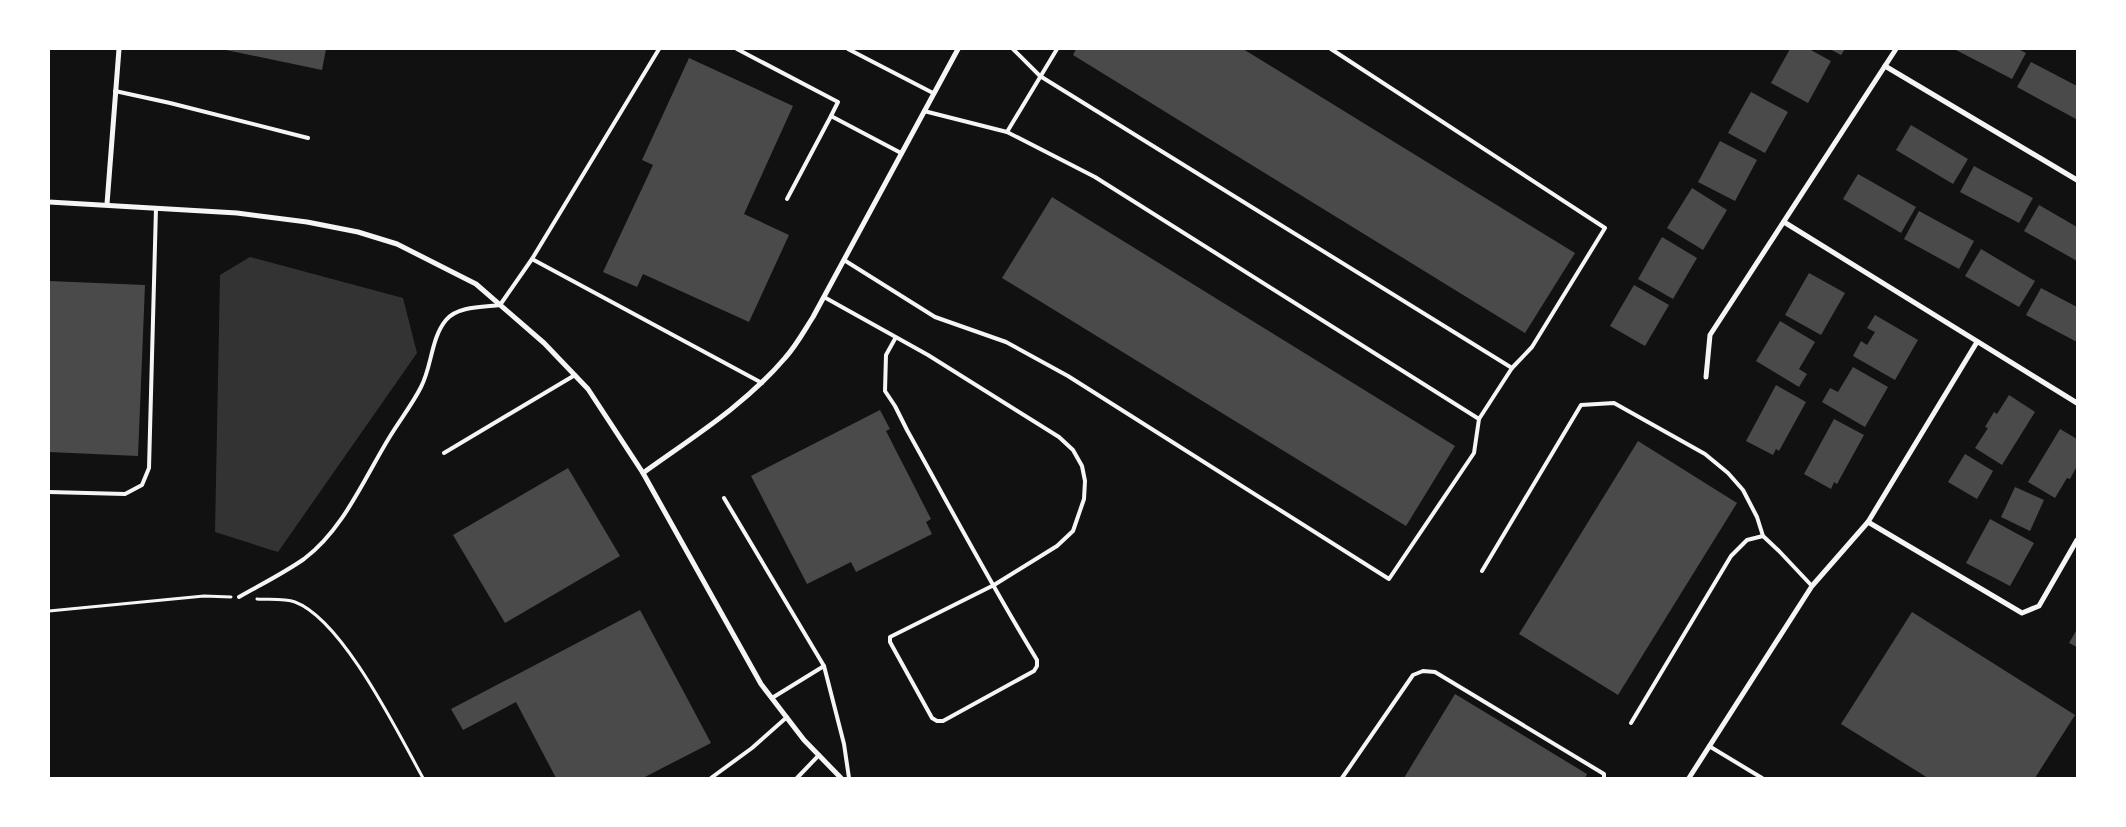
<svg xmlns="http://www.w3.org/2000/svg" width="2126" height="827" font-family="'DejaVu Sans',sans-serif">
<rect width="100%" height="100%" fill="#111"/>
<path fill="#333" d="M 250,257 L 403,298 L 417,353 L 278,552 L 215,532 L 220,275 Z"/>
<g fill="#4a4a4a">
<path d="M 221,49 L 326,49 L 322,70 Z"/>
<path d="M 1076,49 L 1243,49 L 1575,253 L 1525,333 L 1073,55 Z"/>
<path d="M 1790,49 L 1809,49 L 1831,61 L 1808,103 L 1771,83 Z"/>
<path d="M 1830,49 L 1845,49 L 1841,55 Z"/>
<path d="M 1954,49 L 2018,49 L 2026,53 L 2012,79 Z"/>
<path d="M 689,58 L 793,106 L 744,214 L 789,235 L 749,322 L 643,274 L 637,287 L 603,272 L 653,165 L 642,160 Z"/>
<path d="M 2031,62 L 2077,86 L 2076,119 L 2017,87 Z"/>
<path d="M 1751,92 L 1788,112 L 1765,153 L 1728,133 Z"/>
<path d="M 1911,125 L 1968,159 L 1953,184 L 1896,150 Z"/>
<path d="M 1720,141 L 1757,160 L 1735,201 L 1698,182 Z"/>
<path d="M 1974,166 L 2033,198 L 2019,223 L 1960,192 Z"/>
<path d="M 1858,174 L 1916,207 L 1901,233 L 1843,199 Z"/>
<path d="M 1692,188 L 1727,210 L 1703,250 L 1667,228 Z"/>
<path d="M 1052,197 L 1455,446 L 1406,526 L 1002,278 Z"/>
<path d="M 2039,205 L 2077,227 L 2077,261 L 2024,231 Z"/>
<path d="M 1919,211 L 1974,241 L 1959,269 L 1904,239 Z"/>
<path d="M 1662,237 L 1697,258 L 1673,299 L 1638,279 Z"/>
<path d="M 1981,249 L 2035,281 L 2019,307 L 1965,276 Z"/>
<path d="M 1809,273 L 1845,293 L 1821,335 L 1785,315 Z"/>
<path d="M 49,281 L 145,285 L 138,456 L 49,452 Z"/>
<path d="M 1634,285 L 1669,305 L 1645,346 L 1610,326 Z"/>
<path d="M 2041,288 L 2077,307 L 2077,342 L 2026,315 Z"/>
<path d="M 1875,315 L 1918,340 L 1895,380 L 1853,356 L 1861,341 L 1867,345 L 1875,332 L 1867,328 Z"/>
<path d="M 1780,321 L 1815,342 L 1799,369 L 1807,374 L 1799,387 L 1756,361 Z"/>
<path d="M 1853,367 L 1888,387 L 1865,427 L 1822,402 L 1830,388 L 1838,392 Z"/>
<path d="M 1776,385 L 1806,402 L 1779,451 L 1776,449 L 1773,455 L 1746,441 Z"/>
<path d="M 2009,395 L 2035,412 L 2002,465 L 1975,448 L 1988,428 L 1985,427 L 1994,412 L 1997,414 Z"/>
<path d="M 880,410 L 890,429 L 886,431 L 931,519 L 926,522 L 932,534 L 856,572 L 851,562 L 807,584 L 751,476 Z"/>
<path d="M 1834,419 L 1864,435 L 1837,484 L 1834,482 L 1831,489 L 1804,474 Z"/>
<path d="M 2060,429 L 2077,439 L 2077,466 L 2070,479 L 2067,478 L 2055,498 L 2028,482 Z"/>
<path d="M 1638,441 L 1737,503 L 1618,695 L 1519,634 Z"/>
<path d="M 1965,454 L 1993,471 L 1977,499 L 1948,482 Z"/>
<path d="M 568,468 L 620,556 L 505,623 L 453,535 Z"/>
<path d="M 2015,487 L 2044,500 L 2030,531 L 2001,517 Z"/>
<path d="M 1990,519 L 2034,543 L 2010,586 L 1966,563 Z"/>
<path d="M 640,610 L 711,743 L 643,778 L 556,778 L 516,702 L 463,730 L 451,709 Z"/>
<path d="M 1912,612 L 2075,715 L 2035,778 L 1928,778 L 1841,724 Z"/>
<path d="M 2076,631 L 2077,632 L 2077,647 L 2069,643 Z"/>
<path d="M 1455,694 L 1587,774 L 1585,778 L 1404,778 Z"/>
</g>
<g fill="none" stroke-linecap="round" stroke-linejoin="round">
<g stroke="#f5f5f5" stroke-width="3">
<path d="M 257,599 C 268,600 284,598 295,602 C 343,620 398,733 423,778"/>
<path d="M 49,611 L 204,596 L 231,597"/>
</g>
<g stroke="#f5f5f5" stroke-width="4">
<path d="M 737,49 L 838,102 L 831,116 L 901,153"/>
<path d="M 848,49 L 933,93"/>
<path d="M 1013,49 L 1040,76 L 1512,368 L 1532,347 L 1605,228 L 1331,49"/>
<path d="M 115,91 L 170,103 L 308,138"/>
<path d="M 1007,132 L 1057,49"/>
<path d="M 787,199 L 831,116"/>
<path d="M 532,259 L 659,49"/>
<path d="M 844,260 L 935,317 L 1006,342 L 1068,376 L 1389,579 L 1474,453 L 1479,419 L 1095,177 L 1007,132 L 924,111"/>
<path d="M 824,297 L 928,355 L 1059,437 L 1073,450 L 1082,466 L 1085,481 L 1084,499 L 1073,531 L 1057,546 L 994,585 L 890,637 L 890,642 L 932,718 L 937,721 L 943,721 L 1034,671 L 1037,666 L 1037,660 C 991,585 950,507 907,430 L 895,406 L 885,391 L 886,355 L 896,337"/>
<path d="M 1479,419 L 1512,368"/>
<path d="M 444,453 L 575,375"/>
<path d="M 49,492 L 125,494 L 142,485 L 149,468 L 156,208"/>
<path d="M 724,498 L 824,666 L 844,744 L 849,778"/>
<path d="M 1482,571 L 1581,405 L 1614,403 L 1705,454 L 1728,473 L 1743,490 L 1757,517 L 1763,536 L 1779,551 L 1812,586"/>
<path d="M 239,597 C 260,585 284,573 304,559 C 343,530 364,479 389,438 C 399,421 412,405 421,387 C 432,366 431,338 446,320 C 457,306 484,307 500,305 L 532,259 L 762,383"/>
<path d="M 772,698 L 824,666"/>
<path d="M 1631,723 L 1731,556 L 1747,540 L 1763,536"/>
<path d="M 1709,746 L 1762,778"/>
<path d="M 711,778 L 752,748 L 787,717"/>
<path d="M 797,778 L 819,755"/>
<path d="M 1342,778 L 1413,675 L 1423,671 L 1435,672 L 1604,774 L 1604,778"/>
</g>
<g stroke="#f5f5f5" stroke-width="5">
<path d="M 1885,66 L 2077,180"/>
<path d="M 49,202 L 237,213 L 307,222 L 358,232 L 397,244 L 476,284 L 544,343 L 588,389 L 643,473 L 761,684 L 804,740 L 841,778"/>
<path d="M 107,204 L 119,49"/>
<path d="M 1784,222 L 2077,403"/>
<path d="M 1706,377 L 1710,335 L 1896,49"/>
<path d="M 643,473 C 693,437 745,405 785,358 C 796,346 804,331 813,317 L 958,49"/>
<path d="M 1868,522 L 2022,613 L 2039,606 L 2077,540"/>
<path d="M 1689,778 L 1812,586 L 1868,522 L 1977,342"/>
</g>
</g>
<rect width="2126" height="827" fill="none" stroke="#ffffff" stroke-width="100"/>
</svg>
